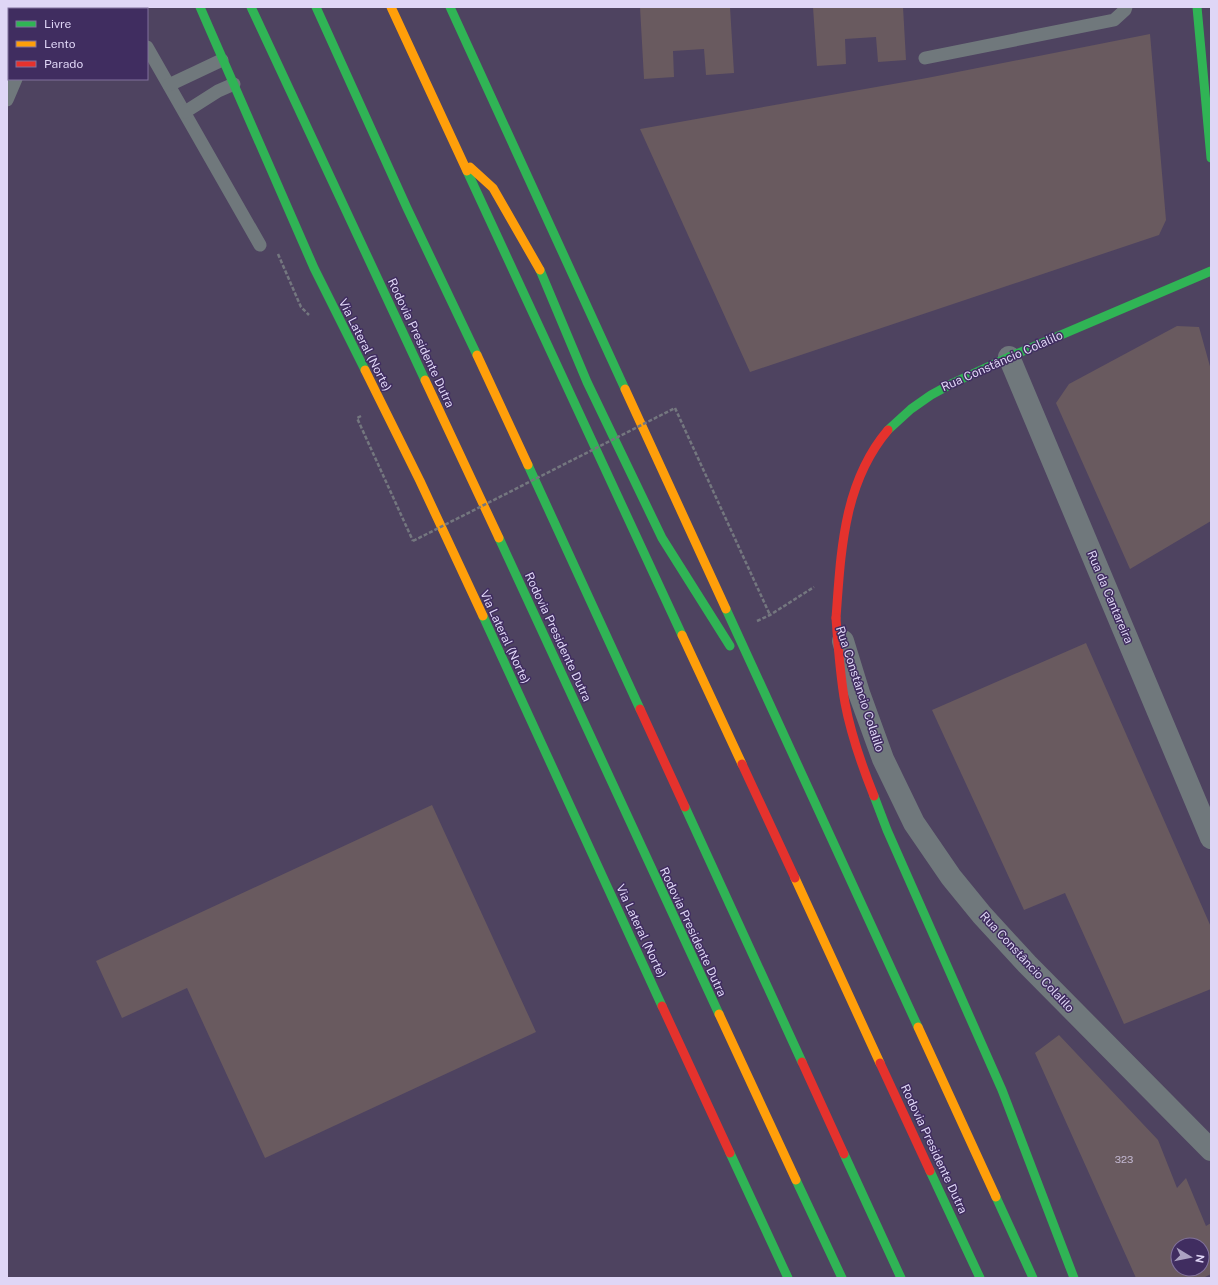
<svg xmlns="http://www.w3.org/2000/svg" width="1218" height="1285" font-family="'Public Sans',sans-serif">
<rect width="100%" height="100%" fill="#4e4360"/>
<g fill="#695a5f" fill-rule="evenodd">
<path d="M 640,7 L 730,7 L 734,73 L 706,75 L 704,49 L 673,51 L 674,77 L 644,79 Z"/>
<path d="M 813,7 L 903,7 L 906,60 L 878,62 L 876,37 L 845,39 L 846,64 L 817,66 Z"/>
<path d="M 1150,34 L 1166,220 L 1159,235 L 750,372 L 640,129 L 927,78 Z"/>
<path d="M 1177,326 L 1199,327 L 1211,370 L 1211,521 L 1130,569 L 1056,403 L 1069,384 Z"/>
<path d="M 1086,643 L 1211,927 L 1211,989 L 1124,1024 L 1065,893 L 1024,910 L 932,710 Z"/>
<path d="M 432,805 L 536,1032 L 265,1158 L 187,988 L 122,1018 L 96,961 Z"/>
<path d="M 1059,1035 L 1158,1140 L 1177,1188 L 1186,1178 L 1206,1226 L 1211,1223 L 1211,1274 L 1203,1278 L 1136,1278 L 1035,1053 ZM 1178,1245 L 1202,1245 L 1202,1269 L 1178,1269 Z"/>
</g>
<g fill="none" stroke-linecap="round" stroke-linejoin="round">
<g stroke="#74777f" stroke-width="2.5" stroke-dasharray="4 2" stroke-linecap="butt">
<path d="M 278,254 L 301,307 L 309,315"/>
<path d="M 675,408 L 770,615"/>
<path d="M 361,416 L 357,418 L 413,541"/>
<path d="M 757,621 L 770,615 L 814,587"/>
</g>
<g stroke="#70787c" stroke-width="13">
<path d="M 124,7 L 125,9"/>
<path d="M 55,9 L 56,7"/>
<path d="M 147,47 L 260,245"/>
<path d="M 925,58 L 1114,20 L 1125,10 L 1126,7"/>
<path d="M 169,85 L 222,60"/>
<path d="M 7,100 L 16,79"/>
<path d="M 185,112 L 218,91 L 234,84"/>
</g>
<g stroke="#70787c" stroke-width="22">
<path d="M 1009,357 L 1211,838"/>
<path d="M 843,641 L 859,693 L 883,759 L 914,823 L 951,877 L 982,915 L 1027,964 L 1211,1150"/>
</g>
<g stroke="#30b455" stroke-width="9">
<path d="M 200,7 L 314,268 L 365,370"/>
<path d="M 251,7 L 425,380"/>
<path d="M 316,7 L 407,208 L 477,355"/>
<path d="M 450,7 L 625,389"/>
<path d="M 1197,7 L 1211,158"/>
<path d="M 467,171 L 682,635"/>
<path d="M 540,270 L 587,382 L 662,538 L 730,646"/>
<path d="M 888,430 L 911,409 L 931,395 L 953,383 L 1009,357 L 1211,271"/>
<path d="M 528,465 L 640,709"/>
<path d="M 499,538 L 719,1014"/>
<path d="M 726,609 L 918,1027"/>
<path d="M 483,616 L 662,1006"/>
<path d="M 874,796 L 887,830 L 1002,1090 L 1074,1278"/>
<path d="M 685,807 L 802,1062"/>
<path d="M 730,1153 L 788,1278"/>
<path d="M 844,1154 L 901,1278"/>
<path d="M 930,1171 L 980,1278"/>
<path d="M 796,1180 L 842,1278"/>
<path d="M 996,1197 L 1033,1278"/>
</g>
<g stroke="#ff9f0a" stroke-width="9">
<path d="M 391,7 L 467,171"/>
<path d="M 470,167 L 493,188 L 540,270"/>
<path d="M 477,355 L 528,465"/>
<path d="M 365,370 L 420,481 L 483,616"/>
<path d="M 425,380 L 499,538"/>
<path d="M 625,389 L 726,609"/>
<path d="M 682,635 L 742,764"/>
<path d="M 795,878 L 880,1063"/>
<path d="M 719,1014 L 796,1180"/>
<path d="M 918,1027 L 996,1197"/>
</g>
<g stroke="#e5322d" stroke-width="9">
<path d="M 836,618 C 841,552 843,483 888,430"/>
<path d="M 836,618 C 838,646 840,675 845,703 C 851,735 862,766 874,796"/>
<path d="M 640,709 L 685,807"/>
<path d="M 742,764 L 795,878"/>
<path d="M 662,1006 L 730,1153"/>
<path d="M 802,1062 L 844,1154"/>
<path d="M 880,1063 L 930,1171"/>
</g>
<path stroke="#74777f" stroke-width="2.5" stroke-dasharray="4 2" stroke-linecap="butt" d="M 413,541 L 675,408"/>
</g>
<g text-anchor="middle" stroke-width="3" stroke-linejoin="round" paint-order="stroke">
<g font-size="10" fill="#c2b7d0">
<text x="1124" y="1163">323</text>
</g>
<g font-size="12" fill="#dfd6f6" stroke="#402d60">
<text transform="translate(421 343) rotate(65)" y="4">Rodovia Presidente Dutra</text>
<text transform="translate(365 345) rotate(63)" y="4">Via Lateral (Norte)</text>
<text transform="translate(1002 361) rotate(-24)" y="4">Rua Constâncio Colalilo</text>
<text transform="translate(1110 597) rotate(67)" y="4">Rua da Cantareira</text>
<text transform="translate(505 637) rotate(65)" y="4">Via Lateral (Norte)</text>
<text transform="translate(558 637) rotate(65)" y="4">Rodovia Presidente Dutra</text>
<text transform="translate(860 689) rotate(72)" y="4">Rua Constâncio Colalilo</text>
<text transform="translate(641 931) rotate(65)" y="4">Via Lateral (Norte)</text>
<text transform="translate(693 932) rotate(65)" y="4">Rodovia Presidente Dutra</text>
<text transform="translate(1027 962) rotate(47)" y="4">Rua Constâncio Colalilo</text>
<text transform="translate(934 1149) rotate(65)" y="4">Rodovia Presidente Dutra</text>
</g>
</g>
<rect width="1218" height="1285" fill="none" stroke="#dfd6f6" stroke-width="16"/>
<rect x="8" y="8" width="140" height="72" fill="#402d60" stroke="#80719c"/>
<rect x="16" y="21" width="20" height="6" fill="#30b455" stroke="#80719c"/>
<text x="44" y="28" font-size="12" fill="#dfd6f6">Livre</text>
<rect x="16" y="41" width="20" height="6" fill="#ff9f0a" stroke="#80719c"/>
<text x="44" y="48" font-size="12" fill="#dfd6f6">Lento</text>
<rect x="16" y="61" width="20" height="6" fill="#e5322d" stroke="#80719c"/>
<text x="44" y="68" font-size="12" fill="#dfd6f6">Parado</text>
<g transform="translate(1190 1257) rotate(100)"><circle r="19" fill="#402d60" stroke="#80719c"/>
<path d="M0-3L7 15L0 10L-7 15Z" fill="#aca3c2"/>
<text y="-6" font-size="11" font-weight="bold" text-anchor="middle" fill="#dfd6f6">N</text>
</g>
</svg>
